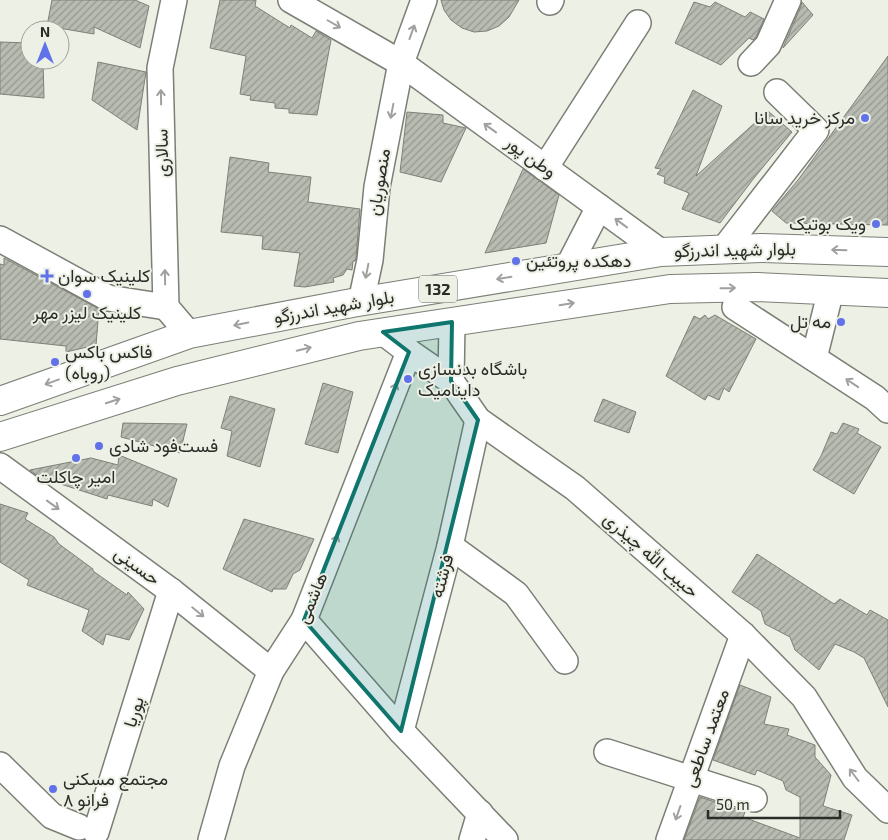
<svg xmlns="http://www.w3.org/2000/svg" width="888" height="840" font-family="'Exo 2',Vazirmatn,sans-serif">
<defs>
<pattern id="building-hatch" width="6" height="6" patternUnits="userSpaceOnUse" patternTransform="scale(1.25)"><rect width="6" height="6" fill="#b7bbb1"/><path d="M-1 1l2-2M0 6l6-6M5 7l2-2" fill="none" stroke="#959890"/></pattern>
</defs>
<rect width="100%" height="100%" fill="#ecf0e5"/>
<g fill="url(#building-hatch)" stroke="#7e8178">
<path d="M 52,0 L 135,0 L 149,6 L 140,48 L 94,27 L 94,34 L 47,26 Z"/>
<path d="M 220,0 L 256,0 L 255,6 L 290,28 L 291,25 L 312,38 L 316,31 L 331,40 L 317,115 L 289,113 L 289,109 L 275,108 L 275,103 L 250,100 L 251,96 L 240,94 L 246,56 L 210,48 Z"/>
<path d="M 441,0 L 519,0 L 509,17 L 499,26 L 487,31 L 474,32 L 462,28 L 451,20 L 444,10 Z"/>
<path d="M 694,2 L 710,7 L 715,2 L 745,17 L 750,12 L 764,19 L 756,37 L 753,40 L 749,38 L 721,65 L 675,43 Z"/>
<path d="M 802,2 L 813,15 L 783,48 L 801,6 Z"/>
<path d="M 0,42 L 30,43 L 30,60 L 43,60 L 44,98 L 0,94 Z"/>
<path d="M 888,56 L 888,225 L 786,223 L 772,211 L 798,180 Z"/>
<path d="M 98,62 L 146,72 L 137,130 L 92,100 Z"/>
<path d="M 693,90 L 722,106 L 696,176 L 768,111 L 792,132 L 754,178 L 720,223 L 682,209 L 689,193 L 664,183 L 665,177 L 657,174 L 661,169 L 655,168 Z"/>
<path d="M 407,112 L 443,115 L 443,123 L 466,128 L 441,182 L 400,172 Z"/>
<path d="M 230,157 L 269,163 L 268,172 L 311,177 L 308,202 L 360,209 L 356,258 L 355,261 L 353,261 L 352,270 L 347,269 L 343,275 L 333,278 L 334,282 L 305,287 L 294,286 L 300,253 L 262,249 L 263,236 L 221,232 Z"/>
<path d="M 523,169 L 559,195 L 546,243 L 485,253 Z"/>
<path d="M 4,258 L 99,309 L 96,345 L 66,352 L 66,346 L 0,339 L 0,264 L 4,265 Z"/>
<path d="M 705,315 L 708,319 L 715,315 L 756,339 L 729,392 L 724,388 L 719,400 L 708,395 L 705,400 L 666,376 L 694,316 L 700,319 Z"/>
<path d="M 323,383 L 353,392 L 338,453 L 305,444 Z"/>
<path d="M 230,396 L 275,409 L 260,467 L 227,456 L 232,431 L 221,428 Z"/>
<path d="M 603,399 L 636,412 L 629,433 L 594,421 Z"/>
<path d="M 123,423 L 187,424 L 180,453 L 121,437 Z"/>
<path d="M 843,423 L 859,429 L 857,433 L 881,447 L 854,494 L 813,470 L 821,456 L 831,432 L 837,434 Z"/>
<path d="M 119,455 L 177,479 L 168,507 L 153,499 L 152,506 L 108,495 L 107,499 L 39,477 L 30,470 L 91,458 L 118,465 Z"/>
<path d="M 0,504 L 28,513 L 25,519 L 54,537 L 59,544 L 93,569 L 93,571 L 127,595 L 128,592 L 144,609 L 129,640 L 106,634 L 103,645 L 82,631 L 89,610 L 27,585 L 29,580 L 0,562 Z"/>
<path d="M 244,519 L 314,539 L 300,570 L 293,574 L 286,589 L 273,589 L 272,592 L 223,569 Z"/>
<path d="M 757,554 L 834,604 L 840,599 L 867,615 L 870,610 L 888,620 L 888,707 L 864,658 L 854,652 L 835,644 L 819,670 L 795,650 L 790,637 L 765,624 L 761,611 L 732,592 Z"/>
<path d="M 740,685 L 771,697 L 764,724 L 789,729 L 787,735 L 815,745 L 815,757 L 831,775 L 823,806 L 852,815 L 844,840 L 684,840 L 700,797 L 745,812 L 743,817 L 800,838 L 800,797 L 786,790 L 783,781 L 757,770 L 755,775 L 713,760 Z"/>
</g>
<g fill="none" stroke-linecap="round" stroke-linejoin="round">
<g stroke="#7b7f76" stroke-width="28">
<g id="minor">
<path d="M 174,0 L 160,68 L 166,307 L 189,334"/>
<path d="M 291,0 L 401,63 L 661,252"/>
<path d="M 550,2 L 551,0"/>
<path d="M 751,63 L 768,45 L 788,0"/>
<path d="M 545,168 L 638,23"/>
<path d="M 0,239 L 108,298 L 166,307"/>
<path d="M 724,249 L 816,130 L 777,92"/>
<path d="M 568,267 L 599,207"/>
<path d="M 361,302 L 370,260 L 377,187 L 401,63 L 424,0"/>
<path d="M 735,307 L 875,398 L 888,410"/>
<path d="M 383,332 L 409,352 L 451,381 L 478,420 L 575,488 L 743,635 L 804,697 L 855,778 L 888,810"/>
<path d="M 814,358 L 831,290"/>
<path d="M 451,381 L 452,322"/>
<path d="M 0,466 L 171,591 L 271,671"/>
<path d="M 450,546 L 516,594 L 565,661"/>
<path d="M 304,620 L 401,731 L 505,840"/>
<path d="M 401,731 L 450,546 L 478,420"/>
<path d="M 607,752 L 754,799"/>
<path d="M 0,765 L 52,816 L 79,827"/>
<path d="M 96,832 L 171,591"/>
<path d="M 211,840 L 232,766 L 271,671 L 304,620 L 409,352"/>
<path d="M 472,840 L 480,813"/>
<path d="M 669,840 L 743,635"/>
</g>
</g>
<g stroke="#7b7f76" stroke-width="30">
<g id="major">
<path d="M 0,401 L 189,334 L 352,303 L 661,252 L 761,248 L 888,252"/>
<path d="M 0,437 L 177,381 L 359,336 L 670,289 L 757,287 L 888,293"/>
</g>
</g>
<use href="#minor" stroke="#fff" stroke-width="25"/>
<use href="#major" stroke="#fff" stroke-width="28"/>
</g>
<defs><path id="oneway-shaft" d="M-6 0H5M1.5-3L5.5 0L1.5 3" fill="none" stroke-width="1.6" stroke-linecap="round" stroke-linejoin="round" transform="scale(1.25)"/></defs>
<g stroke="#a0a09e">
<use href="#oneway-shaft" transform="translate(334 24) rotate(30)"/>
<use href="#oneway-shaft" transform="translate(412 32) rotate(-70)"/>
<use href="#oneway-shaft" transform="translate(161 97) rotate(-91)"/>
<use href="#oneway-shaft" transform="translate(392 111) rotate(101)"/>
<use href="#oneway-shaft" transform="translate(490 128) rotate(-144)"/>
<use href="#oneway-shaft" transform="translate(621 223) rotate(-144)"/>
<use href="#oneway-shaft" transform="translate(839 250) rotate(-178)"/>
<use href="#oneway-shaft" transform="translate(367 271) rotate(101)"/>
<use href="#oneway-shaft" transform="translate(165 277) rotate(-91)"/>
<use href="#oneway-shaft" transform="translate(504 278) rotate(171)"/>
<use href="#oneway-shaft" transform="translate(728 288) rotate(-1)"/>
<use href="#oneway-shaft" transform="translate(567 304) rotate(-9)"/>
<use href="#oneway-shaft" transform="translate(241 324) rotate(169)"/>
<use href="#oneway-shaft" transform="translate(304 349) rotate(-14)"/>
<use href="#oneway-shaft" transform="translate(52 382) rotate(160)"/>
<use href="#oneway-shaft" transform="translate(852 383) rotate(-146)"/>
<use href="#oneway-shaft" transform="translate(394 390) rotate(-69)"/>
<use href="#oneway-shaft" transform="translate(113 401) rotate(-18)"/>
<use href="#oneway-shaft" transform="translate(53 505) rotate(36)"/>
<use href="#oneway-shaft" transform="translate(335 542) rotate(-69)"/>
<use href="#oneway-shaft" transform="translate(198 612) rotate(39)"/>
<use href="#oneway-shaft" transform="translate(854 775) rotate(-127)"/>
<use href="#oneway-shaft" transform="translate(678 813) rotate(109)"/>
</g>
<path fill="#0f766e" fill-opacity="0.2" stroke="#0f766e" stroke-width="4" stroke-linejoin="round" d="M 452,322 L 451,381 L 478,420 L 401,731 L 304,620 L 409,352 L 383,332 Z"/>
<g fill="#6071e9" stroke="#ecf0e5" stroke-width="2">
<circle cx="865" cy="118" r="5"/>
<circle cx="876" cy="224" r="5"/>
<circle cx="516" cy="261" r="5"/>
<path d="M44.5 268.5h5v5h5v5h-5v5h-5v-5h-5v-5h5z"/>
<circle cx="87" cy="294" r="5"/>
<circle cx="841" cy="322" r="5"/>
<circle cx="55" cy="362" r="5"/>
<circle cx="408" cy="379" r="5"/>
<circle cx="99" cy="446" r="5"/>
<circle cx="76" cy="458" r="5"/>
<circle cx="53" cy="789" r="5"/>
</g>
<g text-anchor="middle" stroke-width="4" stroke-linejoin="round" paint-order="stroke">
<rect fill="#ecf0e5" stroke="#656761" stroke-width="1" x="419" y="275.5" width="38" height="27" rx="4"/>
<g font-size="16" font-weight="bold" fill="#2b2c28">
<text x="438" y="295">132</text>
</g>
<g font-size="18" fill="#2b2c28" stroke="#ecf0e5" text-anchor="start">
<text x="855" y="124" text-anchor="end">مرکز خرید سانا</text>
<text x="866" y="230" text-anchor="end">ویک بوتیک</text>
<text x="526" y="267">دهکده پروتئین</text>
<text x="58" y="282">کلینیک سوان</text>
<text x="87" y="319" text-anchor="middle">کلینیک لیزر مهر</text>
<text x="831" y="328" text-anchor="end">مه تل</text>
<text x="65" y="358">فاکس باکس<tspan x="65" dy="21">(روباه)</tspan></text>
<text x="418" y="375">باشگاه بدنسازی<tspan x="418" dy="21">داینامیک</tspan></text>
<text x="109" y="452">فست‌فود شادی</text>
<text x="76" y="483" text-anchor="middle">امیر چاکلت</text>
<text x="63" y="785">مجتمع مسکنی<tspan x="63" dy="21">فرانو ۸</tspan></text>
</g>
<g font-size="18" fill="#2b2c28" stroke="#ecf0e5">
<text transform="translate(162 153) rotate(-91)" y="6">سالاری</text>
<text transform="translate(531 157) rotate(36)" y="6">وطن پور</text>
<text transform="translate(379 182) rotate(-81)" y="6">منصوریان</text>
<text transform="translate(735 250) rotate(-1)" y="6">بلوار شهید اندرزگو</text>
<text transform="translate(334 307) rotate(-10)" y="6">بلوار شهید اندرزگو</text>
<text transform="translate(651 555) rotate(41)" y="6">حبیب الله چیذری</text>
<text transform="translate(137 566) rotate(36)" y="6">حسینی</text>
<text transform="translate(442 576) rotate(-75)" y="6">فرشته</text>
<text transform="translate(312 598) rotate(-67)" y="6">هاشمی</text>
<text transform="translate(134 712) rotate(-73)" y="6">پوریا</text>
<text transform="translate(706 738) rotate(-70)" y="6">معتمد ساطعی</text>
</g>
</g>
<g transform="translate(45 45)"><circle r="24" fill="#ecf0e5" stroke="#9fa299"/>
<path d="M0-4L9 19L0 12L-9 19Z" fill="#6071e9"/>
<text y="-8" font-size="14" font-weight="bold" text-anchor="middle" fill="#2b2c28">N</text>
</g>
<path d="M708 810v8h132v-8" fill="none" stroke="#2b2c28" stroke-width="2.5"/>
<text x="716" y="810" font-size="15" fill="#2b2c28" stroke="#ecf0e5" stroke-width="4" paint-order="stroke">50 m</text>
</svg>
